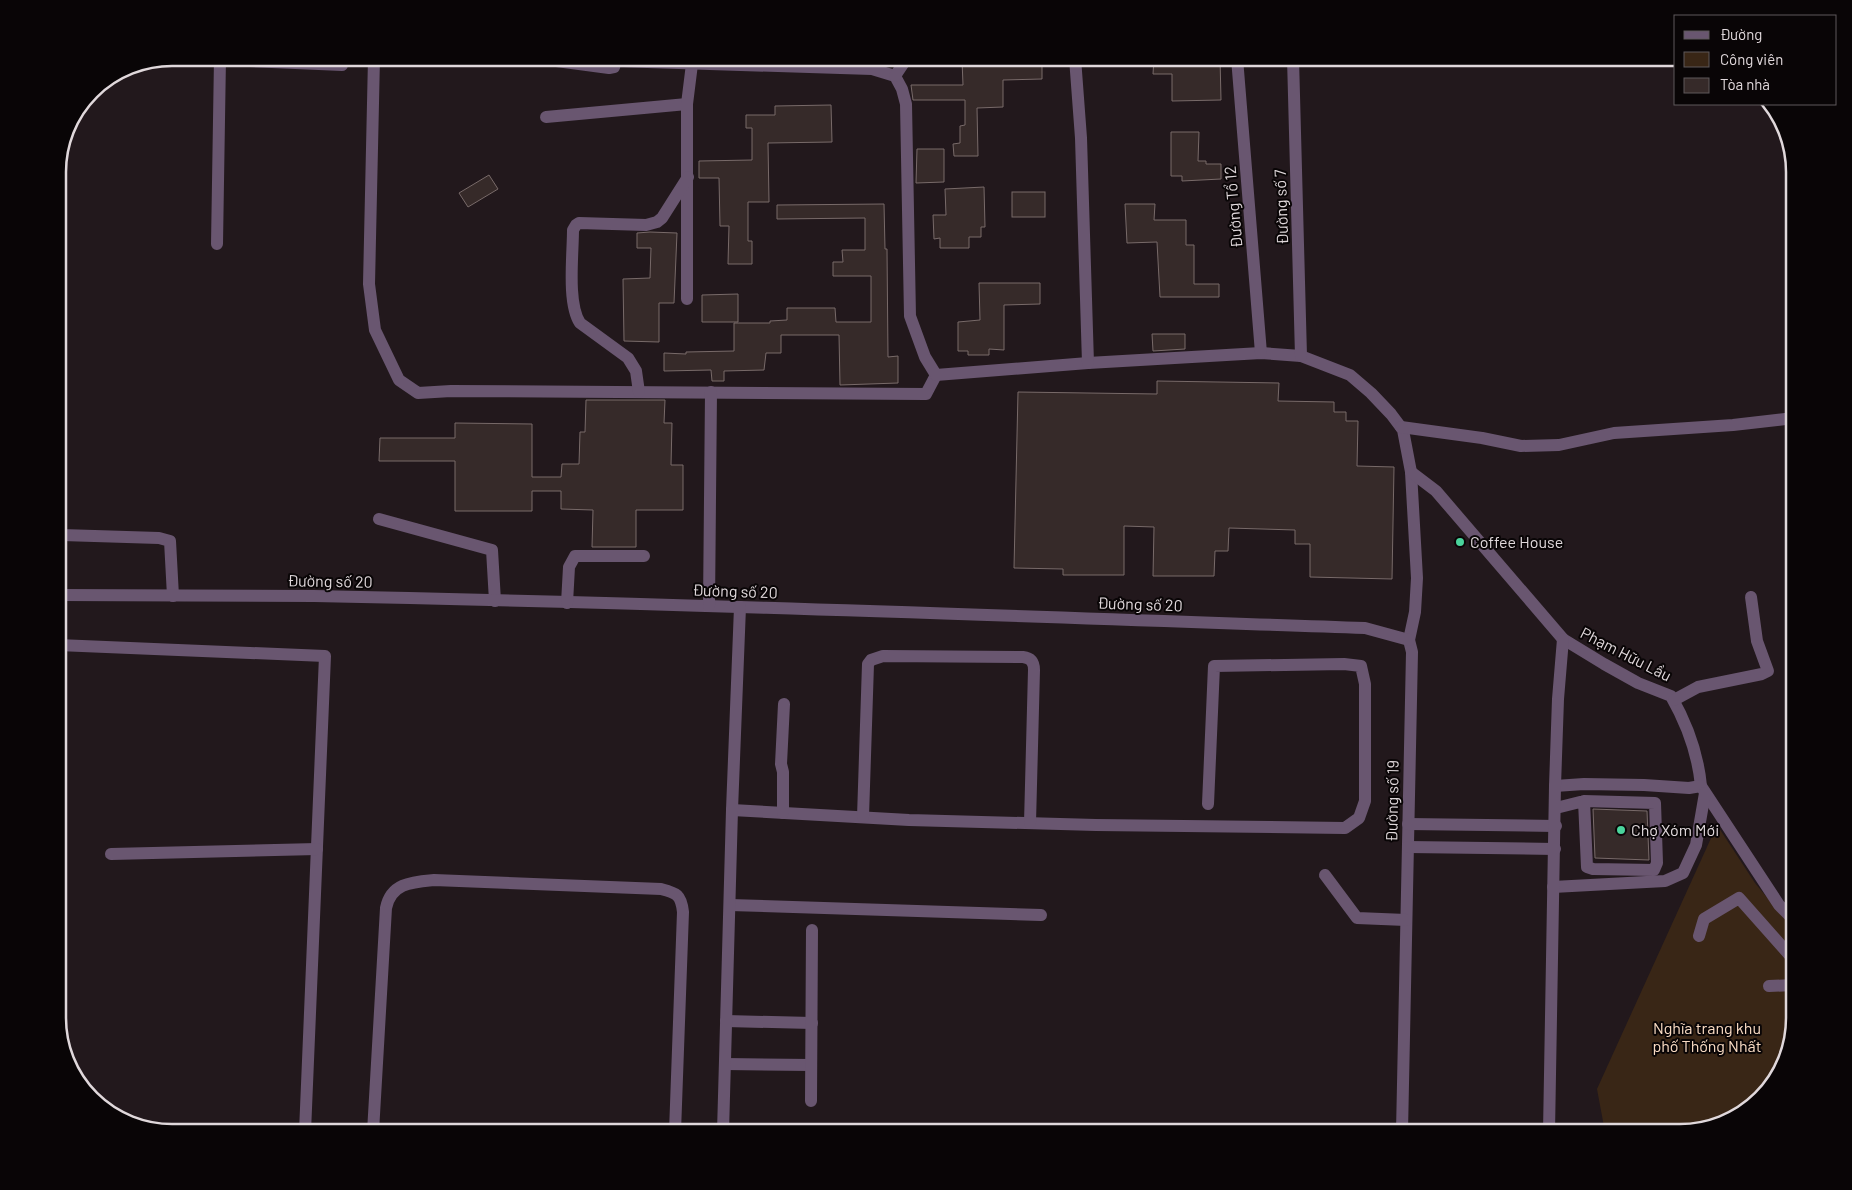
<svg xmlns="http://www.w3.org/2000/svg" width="1852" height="1190" font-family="Barlow,sans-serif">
<rect width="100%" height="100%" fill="#22181c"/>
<path fill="#392616" d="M 1717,825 L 1755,883 L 1794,930 L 1794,1018 L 1775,1081 L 1737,1117 L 1680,1132 L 1605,1132 L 1597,1089 Z"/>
<g fill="#362a29" stroke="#786a69">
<path d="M 1154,58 L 1220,58 L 1221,100 L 1172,101 L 1172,74 L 1153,74 Z"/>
<path d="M 1042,59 L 1042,79 L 1003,80 L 1003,107 L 977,108 L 978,156 L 954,156 L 953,144 L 960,143 L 960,126 L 965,125 L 965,100 L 913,100 L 911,85 L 963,85 L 962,60 L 992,61 Z"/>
<path d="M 831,105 L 832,142 L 768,143 L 769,202 L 748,202 L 748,241 L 752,241 L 752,264 L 728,264 L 729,226 L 720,226 L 719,178 L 699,178 L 699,161 L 752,160 L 752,128 L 746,128 L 746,115 L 775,115 L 775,106 Z"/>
<path d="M 1171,132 L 1199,132 L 1198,161 L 1206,161 L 1206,164 L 1221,164 L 1221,179 L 1182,181 L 1182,176 L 1171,176 Z"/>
<path d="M 917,149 L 944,149 L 944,182 L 916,183 Z"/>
<path d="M 489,175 L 498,189 L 468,207 L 459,193 Z"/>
<path d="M 984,187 L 985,227 L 981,227 L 981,237 L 969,237 L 969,248 L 940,248 L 940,238 L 934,239 L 933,215 L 946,215 L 945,189 Z"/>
<rect x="1012" y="192" width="33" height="25"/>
<path d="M 884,204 L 885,249 L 887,249 L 888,357 L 898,356 L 898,383 L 840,385 L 839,335 L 781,335 L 781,353 L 766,353 L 764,370 L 724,371 L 724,381 L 712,381 L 711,370 L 664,371 L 664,353 L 686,354 L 686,352 L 734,351 L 734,323 L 770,323 L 770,321 L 787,320 L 787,308 L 835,308 L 836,322 L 871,322 L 871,276 L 833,276 L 833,262 L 843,262 L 842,250 L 865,250 L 865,218 L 777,219 L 777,205 Z"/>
<path d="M 1125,204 L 1155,204 L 1154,220 L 1186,220 L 1186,245 L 1194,245 L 1194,284 L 1219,284 L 1219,297 L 1160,297 L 1157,242 L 1127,243 Z"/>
<path d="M 650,232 L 677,233 L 674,303 L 659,303 L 659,342 L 624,341 L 623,279 L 650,278 L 651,248 L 637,248 L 637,233 Z"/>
<path d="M 979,283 L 1040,283 L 1040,304 L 1004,305 L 1004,350 L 989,349 L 989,355 L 968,355 L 968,351 L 958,351 L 958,322 L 980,320 Z"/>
<path d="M 738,294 L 738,322 L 702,322 L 702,295 Z"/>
<path d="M 1152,334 L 1185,334 L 1185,349 L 1153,351 Z"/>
<path d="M 1157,381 L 1279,383 L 1278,401 L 1334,402 L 1334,412 L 1346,412 L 1346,421 L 1358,421 L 1357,466 L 1394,467 L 1392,579 L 1310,577 L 1310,544 L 1295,544 L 1295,530 L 1229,528 L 1228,551 L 1215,551 L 1214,576 L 1153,576 L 1154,527 L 1124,526 L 1124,575 L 1063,575 L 1063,569 L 1014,568 L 1018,392 L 1157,394 Z"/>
<path d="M 586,400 L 665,400 L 664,423 L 672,423 L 671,465 L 683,465 L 683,510 L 636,510 L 636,547 L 592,547 L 593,510 L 561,509 L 561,491 L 532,491 L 532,511 L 455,511 L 455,461 L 379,461 L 380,438 L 455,438 L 455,423 L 532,424 L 532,477 L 561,477 L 562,464 L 579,464 L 580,432 L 585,432 Z"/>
<path d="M 1593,809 L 1647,811 L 1649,860 L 1595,858 Z"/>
</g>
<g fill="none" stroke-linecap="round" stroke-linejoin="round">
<g stroke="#695670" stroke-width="12">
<path d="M 177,58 L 342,65"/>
<path d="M 374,58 L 369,284 L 375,330 L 399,380 L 418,393 L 451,391 L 926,394 L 936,375"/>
<path d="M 534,58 L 609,68 L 614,67 L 616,61 L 872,69 L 895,76 L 902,89 L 906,104 L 910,316 L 925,357 L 936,375 L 1088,363 L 1261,353 L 1301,356 L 1350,375 L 1371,393 L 1391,414 L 1403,430 L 1411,472 L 1417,578 L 1415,612 L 1409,640 L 1412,652 L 1402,1132"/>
<path d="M 1075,58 L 1081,138 L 1088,363"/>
<path d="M 1237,58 L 1261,353"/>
<path d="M 1293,58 L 1301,356"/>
<path d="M 895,76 L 907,58"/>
<path d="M 546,117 L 687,104"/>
<path d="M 217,244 L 220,58"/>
<path d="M 687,299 L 687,104 L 692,64 L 691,58"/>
<path d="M 639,392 L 636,371 L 628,358 L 580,323 C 567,303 573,255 573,230 L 576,225 L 579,223 L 646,225 L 657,222 L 662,218 L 688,177"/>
<path d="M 1401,427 L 1482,438 L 1521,446 L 1559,445 L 1614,433 L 1733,425 L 1794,418"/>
<path d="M 1411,472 L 1436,491 L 1563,639 L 1604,664 L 1638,683 L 1671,696 C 1687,724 1698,754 1701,786 L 1779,905 L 1794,920"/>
<path d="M 379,519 L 492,550 L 495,601"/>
<path d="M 58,534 L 62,535 L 159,538 L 170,541 L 173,596"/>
<path d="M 58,595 C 143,596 229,595 314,596 C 664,603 1015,616 1365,628 L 1409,640"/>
<path d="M 567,603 L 569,567 L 575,556 L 644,556"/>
<path d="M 709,606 L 711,392"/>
<path d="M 58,645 L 325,656 L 305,1132"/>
<path d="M 1674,700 L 1698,687 L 1762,674 L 1768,671 L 1757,641 L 1751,597"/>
<path d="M 1555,786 L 1584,784 L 1644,785 L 1689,788 L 1701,786"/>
<path d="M 1556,808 L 1584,801 L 1655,803 L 1657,863 L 1654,870 L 1593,869 L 1587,867 L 1584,801"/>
<path d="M 732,810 L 909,820 L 1096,825 L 1345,828 L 1359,818 L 1365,801 L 1365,684 L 1361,666 L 1344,664 L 1214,666 L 1208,804"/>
<path d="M 783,813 L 783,772 L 781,764 L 784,704"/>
<path d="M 863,817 L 868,664 L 871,660 L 883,656 L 1023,657 C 1031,658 1034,662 1034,670 L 1030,823"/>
<path d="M 1408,824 L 1556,826"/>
<path d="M 1408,847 L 1555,849"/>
<path d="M 111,854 L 317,849"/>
<path d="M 1325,875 L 1357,918 L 1406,920"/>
<path d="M 1553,887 L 1665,881 L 1683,873 L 1696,845 L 1705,793"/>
<path d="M 730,905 L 1041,915"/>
<path d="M 1699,936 L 1704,919 L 1739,898 L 1794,960"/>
<path d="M 1769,986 L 1794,985"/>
<path d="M 726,1021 L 812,1023"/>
<path d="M 725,1064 L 811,1065"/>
<path d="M 811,1101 L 812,930"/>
<path d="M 373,1132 L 386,908 C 391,883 412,882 434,880 L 661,889 C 676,893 681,894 683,912 L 675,1132"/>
<path d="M 723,1132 L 732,810 L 740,607"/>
<path d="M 1549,1132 L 1555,786 L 1558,699 L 1563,639"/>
</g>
</g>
<g fill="#4ad49c" stroke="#090506" stroke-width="2">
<circle cx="1460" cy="542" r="5"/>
<circle cx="1621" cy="830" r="5"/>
</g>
<g text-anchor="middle" stroke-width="4" stroke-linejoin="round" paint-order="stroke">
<g font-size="16" fill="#e0d8db" stroke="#090506">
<text transform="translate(1233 207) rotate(-95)" y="6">Đường Tổ 12</text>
<text transform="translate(1281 207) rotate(-92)" y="6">Đường số 7</text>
<text transform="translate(330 581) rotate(1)" y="6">Đường số 20</text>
<text transform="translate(735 591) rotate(2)" y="6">Đường số 20</text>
<text transform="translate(1140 604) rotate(2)" y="6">Đường số 20</text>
<text transform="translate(1626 654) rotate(27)" y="6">Phạm Hữu Lầu</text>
<text transform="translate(1392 801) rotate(-89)" y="6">Đường số 19</text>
</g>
<g font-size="16" fill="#e0d8db" stroke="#090506" text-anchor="start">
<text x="1470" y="548">Coffee House</text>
<text x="1631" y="836">Chợ Xóm Mới</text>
</g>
<g font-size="16" fill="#f9dbc3" stroke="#090506">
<text x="1707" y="1034">Nghĩa trang khu<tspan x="1707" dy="18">phố Thống Nhất</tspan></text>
</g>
</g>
<path d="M0 0H1852V1190H0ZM172 66H1680A106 106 0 0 1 1786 172V1018A106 106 0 0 1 1680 1124H172A106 106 0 0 1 66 1018V172A106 106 0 0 1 172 66Z" fill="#090506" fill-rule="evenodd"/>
<path fill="none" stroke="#e0d8db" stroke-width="2.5" d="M172 66H1680A106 106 0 0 1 1786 172V1018A106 106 0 0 1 1680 1124H172A106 106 0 0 1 66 1018V172A106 106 0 0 1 172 66Z"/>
<rect x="1674" y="15" width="162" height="90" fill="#090506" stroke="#5f595b"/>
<rect x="1684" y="31" width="25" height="8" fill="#695670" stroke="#5f595b"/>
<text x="1720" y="40" font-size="15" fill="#e0d8db">Đường</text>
<rect x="1684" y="52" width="25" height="15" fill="#392616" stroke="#5f595b"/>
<text x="1720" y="65" font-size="15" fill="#e0d8db">Công viên</text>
<rect x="1684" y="78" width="25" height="15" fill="#362a29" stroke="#5f595b"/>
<text x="1720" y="90" font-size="15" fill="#e0d8db">Tòa nhà</text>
</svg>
